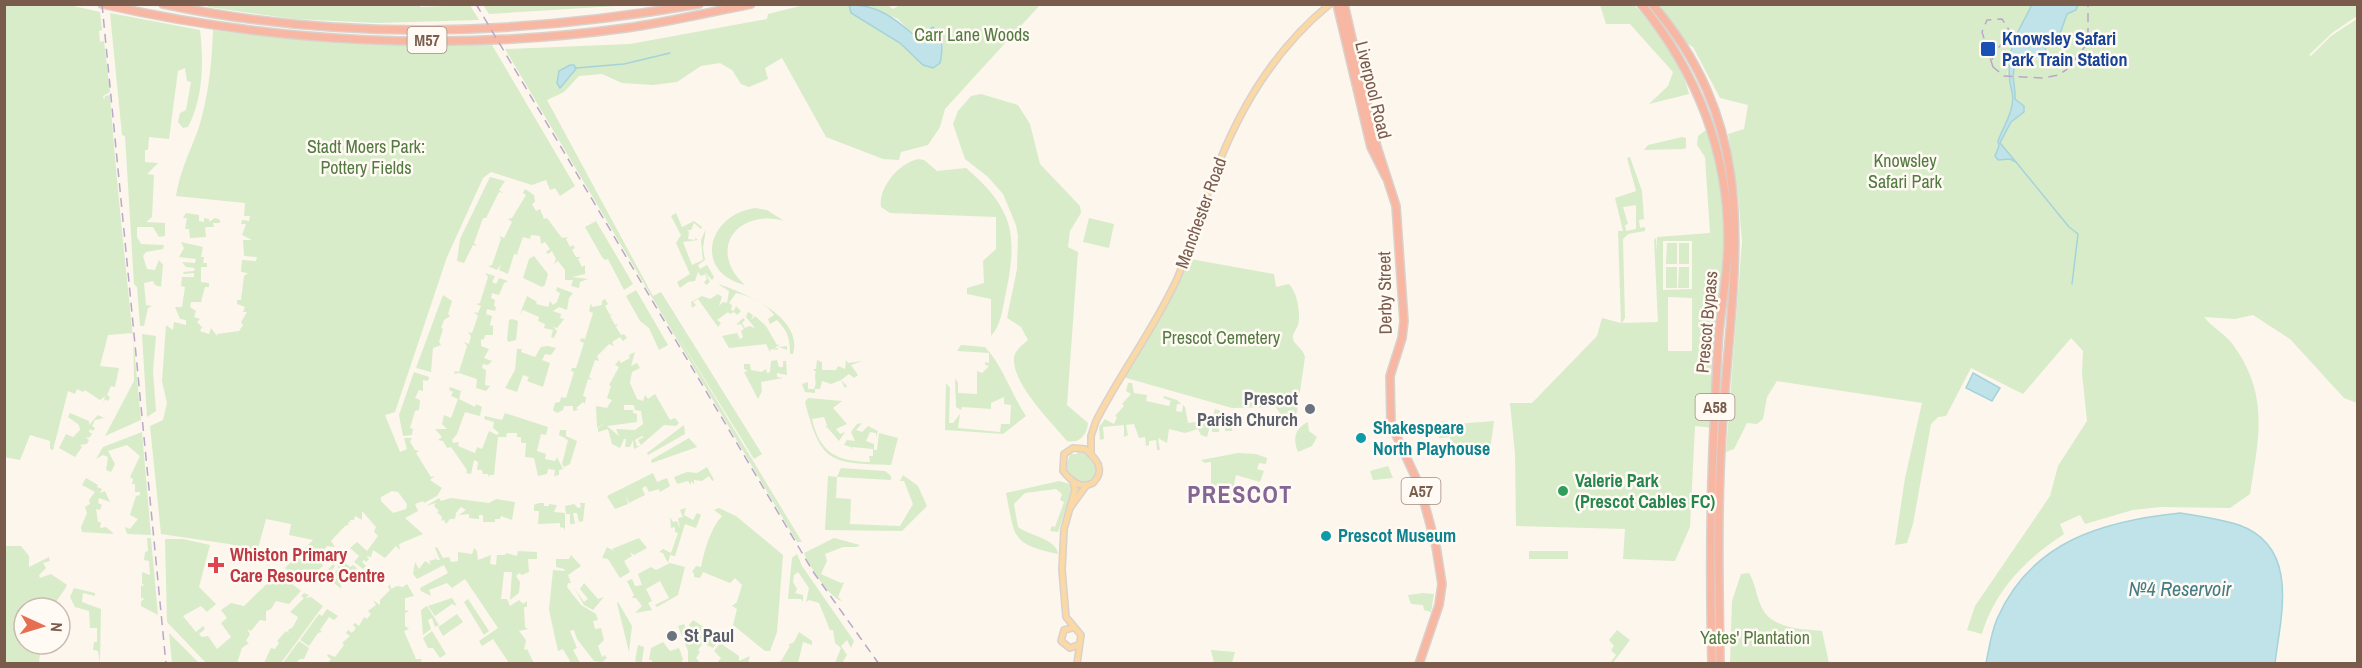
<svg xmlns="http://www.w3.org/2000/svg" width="2362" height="668" font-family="'Archivo Narrow',sans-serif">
<rect width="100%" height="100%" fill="#fdf6ec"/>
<g fill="#d8ecc9" fill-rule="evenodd">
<path d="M 416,4 L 421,7 L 470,5 L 479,20 L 377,23 L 294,19 L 208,7 L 207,5 Z"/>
<path d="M 849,4 L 851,13 L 900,43 L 923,65 L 940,63 L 943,44 L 933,27 L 920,35 L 914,35 L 898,19 L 867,5 L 888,5 L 893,9 L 902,4 L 1040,5 L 945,109 L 940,127 L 928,145 L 901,152 L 899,160 L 883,159 L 826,137 L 782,58 L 765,68 L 768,79 L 749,87 L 741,84 L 732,70 L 720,63 L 701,66 L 677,82 L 653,85 L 622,83 L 602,74 L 579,76 L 564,92 L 547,100 L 653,296 L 661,292 L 762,454 L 754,459 L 673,328 L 802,542 L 797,542 L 505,49 L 630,44 L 767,19 L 768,14 L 804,5 Z"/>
<path d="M 4,5 L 69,5 L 100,12 L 102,30 L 99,31 L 100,42 L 104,41 L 110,92 L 103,96 L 104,100 L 105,96 L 110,95 C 118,205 131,311 141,420 L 105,436 L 134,381 L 133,333 L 108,335 L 100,366 L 119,368 L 115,387 L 111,386 L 107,395 L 110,397 L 108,401 L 105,399 L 103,404 L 105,396 L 100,400 L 85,390 L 83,392 L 77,389 L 75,394 L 68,391 L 53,450 L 50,449 L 50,441 L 30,435 L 20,460 L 4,457 Z"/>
<path d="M 483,5 L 632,5 L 489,14 Z"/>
<path d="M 1600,5 L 1634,5 C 1654,25 1683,65 1689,94 L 1649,104 L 1668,86 L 1673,72 L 1630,24 L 1606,24 Z"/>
<path d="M 1658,5 L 2032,5 L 2016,34 L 2007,75 L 2016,62 L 2024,63 L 2038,59 C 2048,42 2060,32 2067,14 L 2076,10 L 2078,5 L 2357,5 L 2357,16 L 2332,33 L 2309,55 L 2311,56 L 2331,36 L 2357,19 L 2357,403 L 2344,398 L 2290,339 L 2253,315 L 2235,319 L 2204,317 C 2211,326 2223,333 2231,342 C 2270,394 2259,436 2250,494 L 2230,508 L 2161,507 L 2133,510 L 2085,524 L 2080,515 L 2060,524 L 2064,534 C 2026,559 1995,590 1982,634 L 1967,630 L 1975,606 L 2050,496 L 2058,466 L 2087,421 L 2082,373 L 2083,351 L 2071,338 L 2023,394 L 1971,368 L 1946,416 L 1938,417 L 1931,424 L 1913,524 L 1907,543 L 1895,545 L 1905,478 L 1922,403 L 1777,381 L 1767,397 L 1763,419 L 1757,424 L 1747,423 L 1734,449 L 1726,452 L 1742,241 L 1738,195 L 1728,134 L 1744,129 L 1748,105 L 1720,98 L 1693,47 L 1685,42 Z"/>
<path d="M 110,13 L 200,30 C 204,61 203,99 188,127 L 183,128 L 178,122 L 180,113 L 186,110 L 191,82 L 187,81 L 185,68 L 178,71 L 169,139 L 149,137 L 148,150 L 145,150 L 145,162 L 158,163 L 147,174 L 154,175 L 152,217 L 146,222 L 165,223 L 165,236 L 159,237 L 153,227 L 137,227 L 137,237 L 141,244 L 164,245 L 163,249 L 146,252 L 143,256 L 147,269 L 155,270 L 159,260 L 163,265 L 161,287 L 155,285 L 153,281 L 144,283 L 146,305 L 152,306 L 148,308 L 144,326 L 140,326 L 137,287 L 134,284 L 125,136 L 122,135 Z"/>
<path d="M 213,30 C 306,41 398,46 492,45 L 575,186 L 560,196 L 555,188 L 550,190 L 546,180 L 532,185 L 491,172 L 483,178 L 447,257 L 395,412 L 385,415 L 400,452 L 407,449 L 404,438 L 412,438 L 410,442 L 415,450 L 419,451 L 416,453 L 431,477 L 435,476 L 430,480 L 442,488 L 437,496 L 424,503 L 423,501 L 415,504 L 418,511 L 405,518 L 423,534 L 399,544 L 400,550 L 396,546 L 385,558 L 373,550 L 371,557 L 366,556 L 369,559 L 366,562 L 364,560 L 362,562 L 366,566 L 363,569 L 354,562 L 359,556 L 350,548 L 357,542 L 367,551 L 378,536 L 374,532 L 376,527 L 362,511 L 362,520 L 355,516 L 354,520 L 350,520 L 351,523 L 349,521 L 348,525 L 345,526 L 331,541 L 335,547 L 327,546 L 319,557 L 323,566 L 306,580 L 298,578 L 285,568 L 313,540 L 289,535 L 291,524 L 266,519 L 257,552 L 229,544 L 161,534 L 150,426 L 163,420 L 167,403 L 162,381 L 166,325 L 173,330 L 174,322 L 186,325 L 186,320 L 180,319 L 175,307 L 182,307 L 185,287 L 181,286 L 182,277 L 194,277 L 194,273 L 184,274 L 183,272 L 194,271 L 195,268 L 186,267 L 182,262 L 195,263 L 196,259 L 179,257 L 184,248 L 181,242 L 203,247 L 201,257 L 204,257 L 203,263 L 207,263 L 207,267 L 201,267 L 201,282 L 209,283 L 209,287 L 205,287 L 201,302 L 191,302 L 190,307 L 196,311 L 194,317 L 200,319 L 197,322 L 202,327 L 200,331 L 209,334 L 211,328 L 217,336 L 217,334 L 239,331 L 243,325 L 241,322 L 247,312 L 243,312 L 245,307 L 237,304 L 237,300 L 241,300 L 244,276 L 248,273 L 241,272 L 242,260 L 256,261 L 257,257 L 244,256 L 243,240 L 252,240 L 242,235 L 246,224 L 241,224 L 242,220 L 249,221 L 250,216 L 244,216 L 245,203 L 176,196 C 180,171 189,154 198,130 C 208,100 212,63 213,30 ZM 392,491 L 398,492 L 407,504 L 406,509 L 393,513 L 381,501 L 381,497 Z"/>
<path d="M 981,94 L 1018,105 L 1030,124 L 1040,164 L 1080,206 L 1081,213 L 1070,231 L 1068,247 L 1078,252 L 1067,405 L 1088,423 C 1087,435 1079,444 1067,441 C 1052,423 1012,384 1014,358 C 1014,351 1023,344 1028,340 L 1021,327 L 1007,318 L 1017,269 L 1018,236 L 1016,225 L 1003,194 L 988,177 L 965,159 L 953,124 L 958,111 L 971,96 Z"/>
<path d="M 1711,126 L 1728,225 L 1714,428 L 1695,426 L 1690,527 L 1675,561 L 1623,559 L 1625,529 L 1516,526 L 1515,454 L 1510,403 L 1532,403 L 1597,336 L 1602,318 L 1621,323 L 1618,231 L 1623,231 L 1615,198 L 1636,191 L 1627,158 L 1630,157 L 1642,191 L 1644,219 L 1639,220 L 1640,228 L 1645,227 L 1645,231 L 1628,234 L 1623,239 L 1625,318 L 1622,323 L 1658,322 L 1654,240 L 1656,238 L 1657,252 L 1657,237 L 1710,233 L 1705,157 L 1697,145 L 1698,136 ZM 1636,205 L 1636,229 L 1626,231 L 1625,225 L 1628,224 L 1623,207 ZM 1663,241 L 1692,241 L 1692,289 L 1663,290 ZM 1668,297 L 1692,298 L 1692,351 L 1668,351 Z"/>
<path d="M 1682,137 L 1686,138 L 1686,148 L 1683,149 L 1644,150 L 1648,145 Z"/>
<path d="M 918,159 L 924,160 L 937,171 L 966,168 C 1015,210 1018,236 1005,297 C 1002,311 1001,325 991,336 L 991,299 L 967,294 L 967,288 L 984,283 L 983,261 L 996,249 L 996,217 L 890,213 L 881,207 C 878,188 899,163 918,159 Z"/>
<path d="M 490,177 L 505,181 L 499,190 L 503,193 L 499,192 L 486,218 L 483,218 L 474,243 L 477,246 L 473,245 L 464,263 L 457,261 L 460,239 Z"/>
<path d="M 525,189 L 534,195 L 535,202 L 532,204 L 536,211 L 540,209 L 544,219 L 547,218 L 562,238 L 568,237 L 566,239 L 570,247 L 573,245 L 575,248 L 572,250 L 576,257 L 581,257 L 578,259 L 582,267 L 585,265 L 585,274 L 572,277 L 588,279 L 580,282 L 579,288 L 571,286 L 573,280 L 565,280 L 565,270 L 558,261 L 554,264 L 556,259 L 552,251 L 548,254 L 546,252 L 550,249 L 545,242 L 541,244 L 540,236 L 531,235 L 530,239 L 523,237 L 517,254 L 519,255 L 514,254 L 508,274 L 499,270 L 501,264 L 497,270 L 488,266 L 492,265 L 501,239 L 499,236 L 504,238 L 512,222 L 508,219 L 512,218 L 526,195 L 523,193 Z"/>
<path d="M 755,208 L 767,210 L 784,221 C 736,208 707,251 745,285 C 693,272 707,215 755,208 Z"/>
<path d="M 186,213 L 199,215 L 199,221 L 204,222 L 204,218 L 209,219 L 209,222 L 215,218 L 220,220 L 220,223 L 213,223 L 214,227 L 205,227 L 206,237 L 190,238 L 189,229 L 185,229 L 187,218 L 183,218 Z"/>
<path d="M 676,213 L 682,227 L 694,221 L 702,227 L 701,229 L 694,223 L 691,230 L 687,230 L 689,232 L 688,239 L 695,240 L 695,238 L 698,240 L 683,242 L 692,265 L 703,260 L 701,240 L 706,229 L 703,248 L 705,260 L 698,265 L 700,269 L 707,265 L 714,277 L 712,280 L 705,272 L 710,282 L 706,285 L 704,282 L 707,279 L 705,274 L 701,276 L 698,272 L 695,281 L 688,282 L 680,288 L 677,282 L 690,274 L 676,243 L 681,235 L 671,216 Z"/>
<path d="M 1089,218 L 1114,224 L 1109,248 L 1083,242 Z"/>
<path d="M 596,221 L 633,284 L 624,290 L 608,259 L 605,260 L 602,257 L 585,227 Z"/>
<path d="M 1667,243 L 1677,243 L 1677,264 L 1666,264 Z"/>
<rect x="1679" y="243" width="10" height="21"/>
<path d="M 534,256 L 548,274 L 545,285 L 542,287 L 523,278 L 529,259 Z"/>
<path d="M 1185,258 L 1274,274 L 1276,287 L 1289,284 C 1297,292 1301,313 1298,325 C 1297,329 1292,334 1293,338 C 1293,344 1303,348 1305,357 L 1297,412 L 1291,422 L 1285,422 L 1276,407 L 1232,408 L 1123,377 L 1143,344 Z"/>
<rect x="1666" y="267" width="11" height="21"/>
<path d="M 1679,267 L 1689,267 L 1689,288 L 1678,288 Z"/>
<path d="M 485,273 L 495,276 L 492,282 L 496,284 L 499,278 L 508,281 L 504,283 L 499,295 L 492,293 L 491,298 L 495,300 L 494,306 L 496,307 L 495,311 L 487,309 L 486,314 L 492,316 L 490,325 L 493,326 L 493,335 L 485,335 L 484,339 L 481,340 L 481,346 L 489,349 L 484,358 L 492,361 L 488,365 L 483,364 L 482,368 L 486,370 L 485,385 L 490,386 L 486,391 L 476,388 L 477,379 L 459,373 L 454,374 L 455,371 L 459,372 L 467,346 L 464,342 L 469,344 L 471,336 L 468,332 L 472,333 L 478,316 L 474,312 L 478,313 L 481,306 L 476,304 L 480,303 L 488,277 Z"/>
<path d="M 718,284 C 743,292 804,317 793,354 L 790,354 C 790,338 788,332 777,320 L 770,324 L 768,319 L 774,315 C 764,302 750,296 736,293 L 729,303 L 732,305 L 731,310 L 734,311 L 736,306 L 741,311 L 737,315 L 734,312 L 730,314 L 728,312 L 717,320 L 721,323 L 718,327 L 698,299 L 693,302 L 696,305 L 692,308 L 691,302 L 702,296 L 710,299 L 718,294 L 722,297 L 719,306 L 723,302 L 727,303 L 729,291 Z"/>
<path d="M 557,287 L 573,293 L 569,298 L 567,310 L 559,307 L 553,311 L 561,314 L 560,318 L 564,319 L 557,328 L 553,327 L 557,331 L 554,338 L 551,337 L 553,330 L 544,328 L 545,324 L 538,321 L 539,317 L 523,310 L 520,314 L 527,296 L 537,302 L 536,304 L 548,307 L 550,301 L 553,305 L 557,302 L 560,293 L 556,291 Z"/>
<path d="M 636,290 L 668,345 L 659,350 L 649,328 L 640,321 L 626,296 Z"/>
<path d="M 443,295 L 452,301 L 448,314 L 450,316 L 444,320 L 441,328 L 443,329 L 439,342 L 441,345 L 433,348 L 431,372 L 416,368 Z"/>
<path d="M 605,299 L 608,304 L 605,306 L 610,315 L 613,314 L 610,316 L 615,325 L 618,324 L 616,327 L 621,335 L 624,334 L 627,338 L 623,341 L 620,337 L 612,342 L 614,346 L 609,344 L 597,356 L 599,361 L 595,360 L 589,377 L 592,380 L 588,379 L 583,396 L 586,397 L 585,404 L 583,402 L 576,408 L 578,410 L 573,411 L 573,406 L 564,406 L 563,410 L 557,413 L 553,410 L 555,403 L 560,402 L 561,397 L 566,398 L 574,372 L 571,371 L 572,368 L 576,368 L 584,343 L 580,341 L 581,338 L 585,339 L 593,313 L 589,311 L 591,303 L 592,307 L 602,305 L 602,301 Z"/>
<path d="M 748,312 L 753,315 L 751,320 L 755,316 L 766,326 L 777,345 L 780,344 L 774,349 L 778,348 L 778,347 L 787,346 L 787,350 L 779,347 L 777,350 L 771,349 L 770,352 L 766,344 L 729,348 L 722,336 L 737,333 L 740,339 L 743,337 L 741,331 L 744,329 L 741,324 L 736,325 L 743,318 L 745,320 L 742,323 L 745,328 L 749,326 L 755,328 L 746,317 Z"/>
<path d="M 512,319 L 518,321 L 516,340 L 509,342 L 507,340 L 509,320 Z"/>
<path d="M 142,334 L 156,336 L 153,371 L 156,411 L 147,417 Z"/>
<path d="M 961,345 L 985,347 C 1003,366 1011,394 1026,416 L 1003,434 L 945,430 L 946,383 L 950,388 L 949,423 L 953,423 L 960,414 L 958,428 L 1000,432 L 1001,424 L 1010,424 L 1011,405 L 1004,404 L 1004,397 L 991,403 L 991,409 L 962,407 L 961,410 L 956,407 L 955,378 L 958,383 L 958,393 L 977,394 L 977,371 L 982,373 L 989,366 L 985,365 L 985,362 L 989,363 L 989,353 L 957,351 Z"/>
<path d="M 548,346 L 556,348 L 551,355 L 545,354 L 542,360 L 550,363 L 543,387 L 527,381 L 529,377 L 523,375 L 517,392 L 505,388 L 515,370 L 517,349 L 522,349 L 521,352 L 535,357 L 541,347 Z"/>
<path d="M 635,352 L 631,366 L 637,363 L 640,368 L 632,372 L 630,383 L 637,399 L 643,401 L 645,395 L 648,399 L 655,394 L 670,420 L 675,418 L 679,423 L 676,426 L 664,425 L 641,445 L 638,440 L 644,437 L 642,436 L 635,440 L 637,446 L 640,446 L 634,449 L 633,440 L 630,447 L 625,447 L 626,439 L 624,439 L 620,448 L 612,444 L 608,429 L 598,432 L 598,428 L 607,421 L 597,428 L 596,406 L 607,408 L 612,400 L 607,398 L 611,386 L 609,385 L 619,367 L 615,365 L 619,360 L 621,363 L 630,358 L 629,355 ZM 624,405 L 634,405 L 635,410 L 641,411 L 643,424 L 635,430 L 616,429 L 619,436 L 607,426 L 637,422 L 637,414 L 633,413 L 633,410 L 624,410 Z"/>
<path d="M 777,360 L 779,367 L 783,367 L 783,361 L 786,361 L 787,375 L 777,373 L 777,377 L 783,378 L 761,382 L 762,391 L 758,399 L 744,372 L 748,371 L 744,369 L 744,364 L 750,364 L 751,370 L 761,372 L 766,369 L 767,373 L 770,372 L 771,361 Z"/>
<path d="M 817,360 L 822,362 L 822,370 L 836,370 L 838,366 L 845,369 L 846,360 L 848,363 L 862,361 L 851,365 L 858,375 L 854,378 L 849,374 L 841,380 L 847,386 L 845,388 L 841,380 L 831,384 L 822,381 L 820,389 L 815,389 L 815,393 L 805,392 L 802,384 L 808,382 L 808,389 L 814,389 C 818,381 813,377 816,372 L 813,369 L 816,369 Z"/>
<path d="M 414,372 L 429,377 L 428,381 L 423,380 L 423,391 L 419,390 L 415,398 L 420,400 L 419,410 L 415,411 L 410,428 L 413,429 L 412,435 L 403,436 L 399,415 Z"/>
<path d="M 1128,383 L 1132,383 L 1134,393 L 1147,395 L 1146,401 L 1169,406 L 1171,401 L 1163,398 L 1164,396 L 1177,400 L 1181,404 L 1177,404 L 1176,411 L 1182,412 L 1183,405 L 1185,407 L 1188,423 L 1204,421 L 1210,426 L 1207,437 L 1201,435 L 1198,429 L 1185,433 L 1169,429 L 1167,443 L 1158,438 L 1160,450 L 1157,450 L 1156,440 L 1149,441 L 1149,445 L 1146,446 L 1145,437 L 1139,438 L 1134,424 L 1126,425 L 1128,435 L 1124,437 L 1124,425 L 1103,427 L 1104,439 L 1100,440 L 1099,427 L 1105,419 L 1114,424 L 1117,417 L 1115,416 L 1124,406 L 1122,404 L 1131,394 L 1126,391 Z"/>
<path d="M 450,387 L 461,391 L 459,399 L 475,407 L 476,404 L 482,407 L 480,416 L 465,412 L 457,434 L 452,440 L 453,443 L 459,442 L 458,446 L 475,453 L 477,447 L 482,449 L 489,431 L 497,435 L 499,433 L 493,428 L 494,422 L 484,419 L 485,416 L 502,420 L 505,413 L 548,427 L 546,435 L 541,434 L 537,451 L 546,454 L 545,459 L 555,461 L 557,457 L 563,469 L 559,470 L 559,475 L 554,476 L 555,470 L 548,469 L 547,474 L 538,476 L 534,458 L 525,457 L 526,443 L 521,443 L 521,437 L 517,437 L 517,433 L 507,433 L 506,437 L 498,437 L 494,475 L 489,475 L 488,478 L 488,474 L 483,474 L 482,470 L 477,470 L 478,462 L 474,460 L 471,474 L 466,473 L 467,470 L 451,447 L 447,448 L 443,441 L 438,440 L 442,437 L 435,429 L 447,429 L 442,424 L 444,415 L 451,418 L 458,399 L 451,396 L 453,392 L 449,390 Z"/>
<path d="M 808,398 L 842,401 L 833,408 L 847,424 L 836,429 L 840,434 L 845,432 L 839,441 L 827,427 L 825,428 L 827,425 L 824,417 L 812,419 C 820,453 836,461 870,462 L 869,456 L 873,456 L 873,449 L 852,447 L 851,450 L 851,447 L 844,445 L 847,440 L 855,441 L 851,432 L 857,424 L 862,423 L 856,430 L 862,432 L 868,426 L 878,431 L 876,438 L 876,433 L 870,432 L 866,441 L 874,444 L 874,450 L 877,450 L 879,433 L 898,438 L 891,465 C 830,463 821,464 805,402 Z"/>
<path d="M 1215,409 L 1231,415 L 1232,431 L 1225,431 L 1225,417 L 1219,417 L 1219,432 L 1212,432 L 1212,420 Z"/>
<path d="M 70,413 L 89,421 L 89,425 L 98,415 L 104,418 L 95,420 L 92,426 L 95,428 L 93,431 L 90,429 L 89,432 L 92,434 L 90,437 L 86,438 L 89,440 L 87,444 L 80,445 L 82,447 L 75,457 L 59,448 L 66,434 L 73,437 L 80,430 L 79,425 L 68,417 Z"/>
<path d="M 1448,421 L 1450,436 L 1457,430 L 1456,424 L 1494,421 L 1489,458 L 1478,445 L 1450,449 L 1450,437 L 1439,438 L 1437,422 Z"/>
<path d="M 1308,422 L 1309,431 L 1317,437 L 1312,446 L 1298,452 C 1293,439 1294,429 1308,422 Z"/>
<path d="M 684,425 L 685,434 L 648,455 L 647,453 Z"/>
<path d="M 560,430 L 566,430 L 566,436 L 577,441 L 570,464 L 564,467 L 562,464 L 568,440 L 559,435 Z"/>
<path d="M 142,432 L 151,535 L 127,534 L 125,527 L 130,529 L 138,519 L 130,515 L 136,496 L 140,495 L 140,492 L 135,492 L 135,484 L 132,484 L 133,479 L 130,477 L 140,456 L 127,445 L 108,451 L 115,464 L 111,472 L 106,470 L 108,457 L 103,455 L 96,459 L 103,447 Z"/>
<path d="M 689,438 L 697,447 L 652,463 L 651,460 Z"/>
<path d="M 1078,450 L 1086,453 L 1097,466 L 1097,475 L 1089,482 C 1076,484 1067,476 1064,464 L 1067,463 L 1070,454 L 1077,454 Z"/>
<path d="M 1238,453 L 1256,454 L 1267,458 L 1266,464 L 1259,463 L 1257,469 L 1264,471 L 1260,482 L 1236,475 L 1231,498 L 1218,497 L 1218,493 L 1211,493 L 1211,462 L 1205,463 L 1201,460 Z"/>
<path d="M 1388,466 L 1393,478 L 1373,480 L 1370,471 Z"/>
<path d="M 707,467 L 714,480 L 712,481 L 709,476 L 702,481 L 694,480 L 694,484 L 691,481 L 691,485 L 688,481 L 677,484 L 674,477 L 687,472 L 697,473 Z"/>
<path d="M 841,468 L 885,471 L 891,476 L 891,480 L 837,477 L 836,498 L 851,499 L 850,524 L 900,526 L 913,504 L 904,481 L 900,481 L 903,475 L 918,486 L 927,506 L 902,531 L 825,530 L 828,476 L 837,477 Z"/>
<path d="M 653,473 L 657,482 L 667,478 L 670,486 L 660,492 L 659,489 L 649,492 L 646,486 L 642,488 L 645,495 L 629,503 L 626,496 L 628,504 L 615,509 L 607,496 Z"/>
<path d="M 86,478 L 98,485 L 97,487 L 102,489 L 100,493 L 105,491 L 110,502 L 99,498 L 98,503 L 102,505 L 100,510 L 96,509 L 98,522 L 101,522 L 100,528 L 106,527 L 114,534 L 82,532 L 81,527 L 87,513 L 85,507 L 90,504 L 89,500 L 95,492 L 82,485 Z"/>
<path d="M 1059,481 L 1070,484 L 1072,490 L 1058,532 L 1050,531 L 1052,526 L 1055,527 L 1064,502 L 1060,500 L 1062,494 L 1056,489 L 1025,493 L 1014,504 L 1018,527 C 1030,536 1057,539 1058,554 C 1011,544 1015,538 1006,493 Z"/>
<path d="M 439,498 L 441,501 L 451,498 L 489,503 L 496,499 L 515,502 L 512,520 L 501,516 L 500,519 L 495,519 L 495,522 L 483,522 L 483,515 L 479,515 L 479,519 L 469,518 L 469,514 L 459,515 L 466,510 L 461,507 L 456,513 L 455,519 L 450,519 L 446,524 L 444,520 L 441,521 L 442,517 L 437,512 L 439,511 L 434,506 L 436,503 L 426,506 Z"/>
<path d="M 539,503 L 544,503 L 544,506 L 549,506 L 549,504 L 557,505 L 554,512 L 565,513 L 565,531 L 564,528 L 560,527 L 560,523 L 538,524 L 539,511 L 534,511 L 534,505 Z"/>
<path d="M 580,503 L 585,503 L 583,521 L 579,522 L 577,513 L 573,513 L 575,524 L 570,524 L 570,514 L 566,514 L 565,506 L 574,504 L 578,508 L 581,507 Z"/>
<path d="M 686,508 L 684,515 L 693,520 L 697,513 L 701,515 L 696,528 L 685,524 L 675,556 L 670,555 L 668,563 L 663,553 L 659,552 L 663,549 L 671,553 L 678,533 L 675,532 L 675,527 L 671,528 L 670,517 L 673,522 L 677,521 L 680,529 L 678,518 L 683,517 L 680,510 Z"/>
<path d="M 719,508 L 736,516 L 783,555 L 777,632 L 770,651 L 765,651 L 733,625 L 737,609 L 732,606 L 737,602 L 742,585 L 735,578 L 730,583 L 703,572 L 700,578 L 694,577 L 694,573 L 692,572 L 696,566 L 701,567 C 704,552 710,529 722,516 L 714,510 Z"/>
<path d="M 147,538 L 151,538 L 158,615 L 141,606 L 141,601 L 145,599 L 141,598 L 141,586 L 145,585 L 142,584 L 142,572 L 150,575 L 149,561 L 144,560 L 145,552 L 148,551 Z"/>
<path d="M 639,538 L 647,548 L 634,555 L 630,552 L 632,556 L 624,561 L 630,572 L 620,578 L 608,559 L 602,558 L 607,547 L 615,552 L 612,549 Z"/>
<path d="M 834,538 L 860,545 L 857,547 L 843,547 L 825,554 L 827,561 L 821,574 L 841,583 L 844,582 L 838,597 L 842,601 C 830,599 808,564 804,553 Z"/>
<path d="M 165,539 L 183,539 L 210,545 L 199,587 L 216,604 L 207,612 L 201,606 L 183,616 L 196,632 L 203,626 L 205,629 L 199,634 L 202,637 L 208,636 L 217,649 L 231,637 L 221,623 L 227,618 L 221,610 L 231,603 L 244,606 L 278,573 L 301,591 L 289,604 L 276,601 L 271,609 L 266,611 L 266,621 L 260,620 L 251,631 L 247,629 L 250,634 L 246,641 L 249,643 L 242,648 L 237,663 L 206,663 L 167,622 Z"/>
<path d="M 5,546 L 21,546 L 29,556 L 29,567 L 49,557 L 50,561 L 43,563 L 46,568 L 39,575 L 40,578 L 51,574 L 67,585 C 62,595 58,597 53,608 L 24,608 L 22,635 L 24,644 L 41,644 L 39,663 L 5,663 Z"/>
<path d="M 437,547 L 443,558 L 449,557 L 451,562 L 458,561 L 458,552 L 472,554 L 474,548 L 477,551 L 478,560 L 491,555 L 490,564 L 496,565 L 497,555 L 505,555 L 506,553 L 517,556 L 518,551 L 537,552 L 537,559 L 528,559 L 529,572 L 522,575 L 519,573 L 516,576 L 520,582 L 519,593 L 510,600 L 512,572 L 504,572 L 501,599 L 507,599 L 510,606 L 519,600 L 523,604 L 527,601 L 527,607 L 524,607 L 525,627 L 528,629 L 519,631 L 526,640 L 524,650 L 527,649 L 534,663 L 509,663 L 493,639 L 482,646 L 479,641 L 498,628 L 465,579 L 452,588 L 447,583 L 429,590 L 431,596 L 421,591 L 420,588 L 448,573 L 444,565 L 417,579 L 413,574 L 415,562 L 419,569 L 425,561 L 431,565 L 429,561 L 436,559 L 433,553 L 437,560 L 440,560 L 435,548 Z"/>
<rect x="1529" y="551" width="39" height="8"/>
<path d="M 797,554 L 802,566 L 854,641 L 851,648 L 847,640 L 841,646 L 847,655 L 842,663 L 835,663 L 841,648 L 835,643 L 833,630 L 830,630 L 819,603 L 809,600 L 806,602 L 809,588 L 798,572 L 794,575 L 793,582 L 797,589 L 795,593 L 803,595 L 803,602 L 801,599 L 788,599 L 792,558 Z"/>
<path d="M 571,555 L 581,566 L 568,575 L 571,583 L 568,583 L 567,587 L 581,605 L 596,614 L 598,620 L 593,621 L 595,629 L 601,628 L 604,640 L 598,646 L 602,657 L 605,655 L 607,658 L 602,662 L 594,661 L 577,639 L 574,630 L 570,631 L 577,648 L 573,650 L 580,663 L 569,663 L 570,661 L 563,649 L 558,651 L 549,610 L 553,570 L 565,571 L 564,569 L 556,567 L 556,559 L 569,559 Z"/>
<path d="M 340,558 L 350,567 L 353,565 L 357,568 L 340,584 L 342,589 L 323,575 L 333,564 L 335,566 L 331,572 L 333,575 L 338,569 L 337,560 Z"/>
<path d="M 670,563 L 685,567 L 678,595 L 657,607 L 655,605 L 669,598 L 660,581 L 646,589 L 652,601 L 648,603 L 652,610 L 635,613 L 642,606 L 636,598 L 632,598 L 634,595 L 627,581 L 632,579 L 635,586 L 642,585 L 638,574 L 651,567 L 656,570 Z"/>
<path d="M 1749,573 C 1756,585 1756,596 1762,608 C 1772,629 1803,629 1822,631 L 1829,663 L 1730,663 L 1732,601 L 1741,574 Z"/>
<path d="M 584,583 L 598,599 L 604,597 L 593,610 L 584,605 L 574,588 L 584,602 L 588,599 L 580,589 Z"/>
<path d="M 390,584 L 391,589 L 397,586 L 403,587 L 407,584 L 414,596 L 405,598 L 405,610 L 409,611 L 405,613 L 405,626 L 409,629 L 404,631 L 416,659 L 422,659 L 420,663 L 328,663 L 331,659 L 327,656 L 328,654 L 335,657 L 344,645 L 342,643 L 350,636 L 346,633 L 348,630 L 352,633 L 356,628 L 353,625 L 355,623 L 359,626 L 364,617 L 367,619 L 371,614 L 368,611 L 376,605 L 373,600 L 380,605 L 380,600 L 390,590 L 388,587 Z"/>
<path d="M 74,588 L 95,593 L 95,596 L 83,593 L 82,602 L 101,609 L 100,663 L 98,651 L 93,650 L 94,642 L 97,642 L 97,628 L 90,628 L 89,611 L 75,607 L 70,597 Z"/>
<path d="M 304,593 L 309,595 L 305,598 L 311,597 L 323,606 L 281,663 L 264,663 L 271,648 L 275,649 L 279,643 L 277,641 L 286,631 L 289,633 L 288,630 L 293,627 L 298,617 L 290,612 L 304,598 L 301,596 Z"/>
<path d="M 1423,593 L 1434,594 L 1431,612 L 1424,610 L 1423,605 L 1411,604 L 1408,595 Z"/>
<path d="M 452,598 L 457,606 L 452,604 L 435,616 L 428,606 Z"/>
<path d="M 468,599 L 489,631 L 484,635 L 464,602 Z"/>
<path d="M 618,602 L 632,626 L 629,652 L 617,603 Z"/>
<path d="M 427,606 L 439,625 L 435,627 L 432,618 L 428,620 L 431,629 L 423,635 L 421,610 Z"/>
<path d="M 327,609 L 338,616 L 334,620 L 329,617 L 320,630 L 322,632 L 318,633 L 309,646 L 300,640 L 319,614 L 322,616 Z"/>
<path d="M 457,614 L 463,622 L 443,636 L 438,627 Z"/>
<path d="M 693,620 L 721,638 L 713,648 L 703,643 L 698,650 L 700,652 L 696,658 L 700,663 L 688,663 L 688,651 L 678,626 L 684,624 L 687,630 L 691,628 L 689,625 Z"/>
<path d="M 1617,630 L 1630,640 L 1613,663 L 1610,663 L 1616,655 L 1611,650 L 1614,646 L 1609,640 Z"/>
<path d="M 432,631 L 446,654 L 440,658 L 433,648 L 428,648 L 423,638 Z"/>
<path d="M 799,632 L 812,641 L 812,645 L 803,642 L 798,663 L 780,663 L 778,662 L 781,661 L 790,646 L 788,645 L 794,642 Z"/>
<path d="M 169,633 L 199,663 L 172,663 Z"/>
<path d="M 299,641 L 309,648 L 304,659 L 300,659 L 296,663 L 283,663 Z"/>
<path d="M 663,642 L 670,651 L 679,648 L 683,659 L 681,663 L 641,663 L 635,661 L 638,645 L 644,647 L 642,662 L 652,663 L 652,660 L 649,660 L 651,648 Z"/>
<path d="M 720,643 L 739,656 L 739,661 L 750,656 L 748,663 L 717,663 L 721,658 L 714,651 Z"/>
<path d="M 1211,650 L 1235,652 L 1232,663 L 1214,663 Z"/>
</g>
<g fill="#bfe3e8" stroke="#a5d3da" stroke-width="1.5">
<path d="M 2032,4 L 2078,5 L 2076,10 L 2067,14 L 2061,31 L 2046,45 L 2045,54 L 2024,63 L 2016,62 C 2010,79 2016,85 2015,99 L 2024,106 L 2024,112 L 2011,122 L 2000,143 L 2016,162 L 2010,159 L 1998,160 L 1995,156 L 1999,146 L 1998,141 C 2003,127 2016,108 2012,92 C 2008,78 2008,67 2011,52 C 2014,34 2025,21 2032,4 Z"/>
<path d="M 849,5 C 877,4 894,18 914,35 L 920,35 L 933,27 C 944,39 943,48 940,63 L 933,68 L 923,65 L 900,43 L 851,13 Z"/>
<path d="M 570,65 L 574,65 L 576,69 L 560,88 L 557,83 L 559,71 Z"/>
<path d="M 1973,373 L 2000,388 L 1992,401 L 1966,388 Z"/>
<path d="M 2180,513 C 2200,516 2220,519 2239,525 C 2300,547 2281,615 2275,663 L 1986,663 C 1989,649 1991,633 1997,619 C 2031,541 2103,521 2180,513 Z"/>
</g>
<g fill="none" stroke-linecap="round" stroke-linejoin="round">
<g stroke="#a5d3da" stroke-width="1.5">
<path d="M 576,68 L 624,64 L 670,53"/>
<path d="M 2016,162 L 2069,227 L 2078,234 L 2072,284"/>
</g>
<g stroke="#dad1cd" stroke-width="8">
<g id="major">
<path d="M 1073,448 L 1085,449 C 1097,459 1106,470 1093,483 C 1080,489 1072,482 1063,471 L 1064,454 Z"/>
<path d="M 1091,454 L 1091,436 L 1096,421 C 1121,372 1154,329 1177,279 C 1190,248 1200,216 1211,184 C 1235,116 1272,51 1330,4"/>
<path d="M 1073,481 L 1075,490 L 1064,529 L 1062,570 L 1066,617 L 1081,635 L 1077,664"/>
<path d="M 1070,508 L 1086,486"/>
<path d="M 1072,628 L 1064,630 L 1061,641 L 1070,648 L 1078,645"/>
</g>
</g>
<g stroke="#dad1cd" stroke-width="10">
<g id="highway">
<path d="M 102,4 C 273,43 452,52 626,28 C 668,22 710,12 751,4"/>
<path d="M 163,4 C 342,42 520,35 699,4"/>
<path d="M 1337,4 L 1371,147 L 1386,177"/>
<path d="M 1344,4 L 1377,147 L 1396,206 L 1404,321 L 1402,338 L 1390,376 L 1391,424 L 1420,487 L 1436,546 L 1442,584 L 1439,605 L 1419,664"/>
<path d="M 1641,4 C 1697,72 1729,154 1728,242 C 1728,272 1722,302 1719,332 C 1717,358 1716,384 1715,409 C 1710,494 1710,579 1712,664"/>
<path d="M 1652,4 C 1768,139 1731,273 1722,432 C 1717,509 1719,586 1720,664"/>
</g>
</g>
<use href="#major" stroke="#fbd9a5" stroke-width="5"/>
<use href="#highway" stroke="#f7b7a3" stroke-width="7"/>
<g stroke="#b9a8c9" stroke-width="1.5" stroke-dasharray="9 6" stroke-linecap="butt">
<path d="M 102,4 L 166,664"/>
<path d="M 476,4 L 814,573 L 879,664"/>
<path d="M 1993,67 L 1982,32 L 1987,20 L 2002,19 L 2009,30 L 2007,39 L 1992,54 L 1993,67 L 2004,76 L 2044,78 L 2058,75 L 2066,70 L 2088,43 L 2088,4"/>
</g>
</g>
<rect fill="#1a4fb4" stroke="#fffaf3" stroke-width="2" x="1980" y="41" width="16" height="16" rx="3"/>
<g fill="#6b7280" stroke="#fffaf3" stroke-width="2">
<circle cx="1310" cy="409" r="6"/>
<circle cx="672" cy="636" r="6"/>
</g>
<g fill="#0f9aa8" stroke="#fffaf3" stroke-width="2">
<circle cx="1361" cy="438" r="6"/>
<circle cx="1326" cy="536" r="6"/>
</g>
<circle fill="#2e9e5b" stroke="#fffaf3" stroke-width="2" cx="1563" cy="491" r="6"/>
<path fill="#e0444e" stroke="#fffaf3" stroke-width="2" d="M213 556h6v6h6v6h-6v6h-6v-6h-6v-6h6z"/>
<g text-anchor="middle" stroke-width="5" stroke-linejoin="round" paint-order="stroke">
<g fill="#fffaf3" stroke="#a28b7f" stroke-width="1.5">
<rect x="407.5" y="27" width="39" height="26" rx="4.5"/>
<rect x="1695.5" y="394" width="39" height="26" rx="4.5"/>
<rect x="1401.5" y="478" width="39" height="26" rx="4.5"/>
</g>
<g font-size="16" font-weight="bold" fill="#7a5c4d">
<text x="427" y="46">M57</text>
<text x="1715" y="413">A58</text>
<text x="1421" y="497">A57</text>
</g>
<g font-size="18" fill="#537a41" stroke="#fffaf3">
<text x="972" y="41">Carr Lane Woods</text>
<text x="366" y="153">Stadt Moers Park:<tspan x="366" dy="21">Pottery Fields</tspan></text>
<text x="1905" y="167">Knowsley<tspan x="1905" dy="21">Safari Park</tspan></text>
<text x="1221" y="344">Prescot Cemetery</text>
<text x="1755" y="644">Yates' Plantation</text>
</g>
<g font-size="18" font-weight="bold" fill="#164399" stroke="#fffaf3" text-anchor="start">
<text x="2002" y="45">Knowsley Safari<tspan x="2002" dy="21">Park Train Station</tspan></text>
</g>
<g font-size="18" fill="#7a5c4d" stroke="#fffaf3">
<text transform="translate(1373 90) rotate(76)" y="6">Liverpool Road</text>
<text transform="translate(1201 213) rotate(-70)" y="6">Manchester Road</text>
<text transform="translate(1385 293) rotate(-91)" y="6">Derby Street</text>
<text transform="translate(1707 322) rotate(-85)" y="6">Prescot Bypass</text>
</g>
<g font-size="18" font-weight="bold" fill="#5b616d" stroke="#fffaf3" text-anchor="end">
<text x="1298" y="405">Prescot<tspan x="1298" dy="21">Parish Church</tspan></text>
<text x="684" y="642" text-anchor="start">St Paul</text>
</g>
<g font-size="18" font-weight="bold" fill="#0d838f" stroke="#fffaf3" text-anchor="start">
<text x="1373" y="434">Shakespeare<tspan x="1373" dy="21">North Playhouse</tspan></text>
<text x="1338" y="542">Prescot Museum</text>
</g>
<g font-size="18" font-weight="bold" fill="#27864d" stroke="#fffaf3" text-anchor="start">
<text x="1575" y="487">Valerie Park<tspan x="1575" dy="21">(Prescot Cables FC)</tspan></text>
</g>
<g font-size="18" font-weight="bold" fill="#be3a42" stroke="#fffaf3" text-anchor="start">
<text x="230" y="561">Whiston Primary<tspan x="230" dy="21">Care Resource Centre</tspan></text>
</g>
<g font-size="20" font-style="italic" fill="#437c86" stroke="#fffaf3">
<text x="2180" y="596">№4 Reservoir</text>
</g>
<g font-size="24" font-weight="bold" letter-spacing="1.5" fill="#846695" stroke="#fffaf3">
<text x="1240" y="503">PRESCOT</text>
</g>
</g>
<rect width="2362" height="668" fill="none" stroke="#7a5c4d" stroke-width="12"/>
<g transform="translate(42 626) rotate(94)"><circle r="28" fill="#fffaf3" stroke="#cabbb1" stroke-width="1.5"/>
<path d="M0-4.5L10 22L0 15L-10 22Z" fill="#e76f51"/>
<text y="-9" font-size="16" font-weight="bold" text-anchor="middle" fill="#7a5c4d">N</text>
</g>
</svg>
